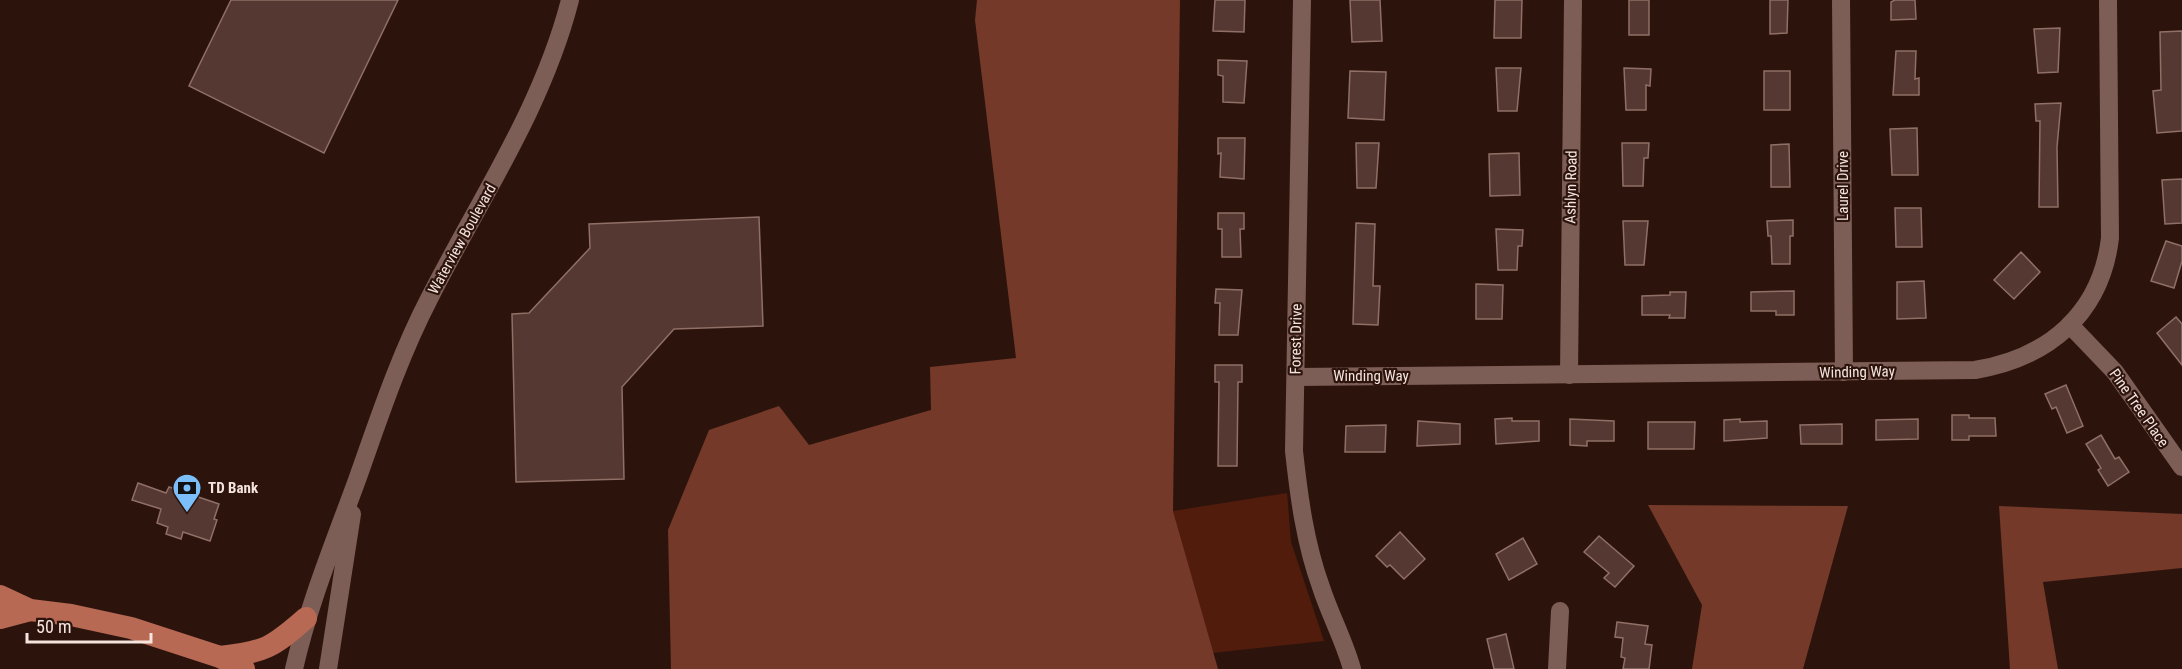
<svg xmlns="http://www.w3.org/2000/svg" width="2182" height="669" font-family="'Roboto Condensed',sans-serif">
<rect width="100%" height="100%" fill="#2c140d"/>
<path fill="#521c0d" d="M 1287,493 L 1291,542 L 1324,641 L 1212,653 L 1173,511 Z"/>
<g fill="#743929">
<path d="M 977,0 L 1180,0 L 1173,511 L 1218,669 L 671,669 L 668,530 L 709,430 L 779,406 L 809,445 L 931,410 L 930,367 L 1016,358 L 975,20 Z"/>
<path d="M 1648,505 L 1848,506 L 1803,669 L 1692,669 L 1702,605 Z"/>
<path d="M 1999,506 L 2182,514 L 2182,568 L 2043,582 L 2058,669 L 2010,669 Z"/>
</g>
<g fill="#553831" stroke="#8f6f66" stroke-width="1.5">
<path d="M 231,0 L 398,0 L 324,153 L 189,86 Z"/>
<path d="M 1215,0 L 1245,0 L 1244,32 L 1213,31 Z"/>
<path d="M 1350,0 L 1380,0 L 1382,41 L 1352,42 Z"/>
<path d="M 1495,0 L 1522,0 L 1521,38 L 1494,38 Z"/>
<rect x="1629" y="0" width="20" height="35"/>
<path d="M 1770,0 L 1788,0 L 1787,33 L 1770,34 Z"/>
<path d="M 1895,0 L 1915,0 L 1916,19 L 1891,20 L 1891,2 Z"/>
<path d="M 2060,28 L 2058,72 L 2038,73 L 2034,29 Z"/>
<path d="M 2182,31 L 2182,131 L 2157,133 L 2153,91 L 2161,90 L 2160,32 Z"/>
<path d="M 1896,51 L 1916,51 L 1915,79 L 1919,78 L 1919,95 L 1893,95 Z"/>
<path d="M 1218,60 L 1247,61 L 1244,103 L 1223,102 L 1223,76 L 1218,75 Z"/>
<path d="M 1496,68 L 1521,68 L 1517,111 L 1498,111 Z"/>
<path d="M 1624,68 L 1651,69 L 1650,86 L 1646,85 L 1646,110 L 1626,110 Z"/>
<path d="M 1350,71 L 1386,72 L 1384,120 L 1348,118 Z"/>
<rect x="1764" y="71" width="26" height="39"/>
<path d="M 2061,103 L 2057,147 L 2058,207 L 2039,207 L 2040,121 L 2036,121 L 2035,104 Z"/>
<path d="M 1917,128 L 1918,175 L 1892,175 L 1890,129 Z"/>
<path d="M 1218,138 L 1245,138 L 1244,179 L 1220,177 L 1221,153 L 1218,154 Z"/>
<path d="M 1356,143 L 1379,143 L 1376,188 L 1357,188 Z"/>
<path d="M 1622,143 L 1649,143 L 1648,158 L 1644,158 L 1643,186 L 1623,186 Z"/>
<path d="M 1789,144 L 1790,187 L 1771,187 L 1771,145 Z"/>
<path d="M 1519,153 L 1520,195 L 1490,196 L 1489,154 Z"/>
<path d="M 2182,179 L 2182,223 L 2165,224 L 2162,180 Z"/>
<path d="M 1895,208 L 1921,208 L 1922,247 L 1896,247 Z"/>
<path d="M 1218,213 L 1244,213 L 1244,229 L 1240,229 L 1241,257 L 1222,257 L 1222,229 L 1218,229 Z"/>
<path d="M 759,217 L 763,326 L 674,329 L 622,387 L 624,479 L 516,482 L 512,314 L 529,313 L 590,248 L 589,224 Z"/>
<path d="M 1793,220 L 1793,236 L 1790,236 L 1790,264 L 1772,264 L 1771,236 L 1768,236 L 1767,221 Z"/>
<path d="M 1623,221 L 1648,221 L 1644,265 L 1625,265 Z"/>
<path d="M 1356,223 L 1375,224 L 1373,286 L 1380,286 L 1378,325 L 1353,324 Z"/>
<path d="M 1496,229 L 1523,230 L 1522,246 L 1518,246 L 1517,270 L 1498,270 Z"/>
<path d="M 2166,241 L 2182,246 L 2182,261 L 2174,288 L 2151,281 Z"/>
<path d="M 2021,252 L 2040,272 L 2014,299 L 1994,280 Z"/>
<path d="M 1924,281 L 1926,318 L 1897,319 L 1897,282 Z"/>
<path d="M 1476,284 L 1503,285 L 1502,319 L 1476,319 Z"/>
<path d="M 1216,289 L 1242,290 L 1238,335 L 1219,335 L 1220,303 L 1215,303 Z"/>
<path d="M 1794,291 L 1794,315 L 1776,315 L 1776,311 L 1751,311 L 1751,292 Z"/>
<path d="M 1670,292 L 1686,292 L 1685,318 L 1669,318 L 1670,315 L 1642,315 L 1642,296 L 1670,295 Z"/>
<path d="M 2176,317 L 2182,324 L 2182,365 L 2157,333 Z"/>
<path d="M 1215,365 L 1242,365 L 1242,382 L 1238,382 L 1237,466 L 1218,466 L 1219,382 L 1215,382 Z"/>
<path d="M 2066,385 L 2083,426 L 2067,433 L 2056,407 L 2052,409 L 2045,394 Z"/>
<path d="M 1952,415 L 1969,415 L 1969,418 L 1995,418 L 1996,436 L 1969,436 L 1969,440 L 1952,440 Z"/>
<path d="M 1512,418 L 1512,421 L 1539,421 L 1539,441 L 1496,444 L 1495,419 Z"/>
<path d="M 1570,419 L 1614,421 L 1614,441 L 1587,441 L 1587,446 L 1570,445 Z"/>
<path d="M 1740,419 L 1740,422 L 1767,421 L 1767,438 L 1724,441 L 1724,420 Z"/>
<path d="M 1918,419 L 1918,439 L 1876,440 L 1876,420 Z"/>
<path d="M 1418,421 L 1460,424 L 1460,444 L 1417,446 Z"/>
<path d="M 1648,422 L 1695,422 L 1694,449 L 1648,449 Z"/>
<path d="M 1842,424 L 1842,444 L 1801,444 L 1800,425 Z"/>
<path d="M 1386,425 L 1385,452 L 1345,452 L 1346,426 Z"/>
<path d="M 2101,435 L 2115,459 L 2119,457 L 2129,472 L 2108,486 L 2098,470 L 2101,468 L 2086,444 Z"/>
<path d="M 138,483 L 166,493 L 169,487 L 219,504 L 214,519 L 217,520 L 210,541 L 183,532 L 181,539 L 166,534 L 168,527 L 157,523 L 161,509 L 132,500 Z"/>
<path d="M 1400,532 L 1425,559 L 1404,579 L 1390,565 L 1387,567 L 1376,556 Z"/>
<path d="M 1599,536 L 1634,566 L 1615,587 L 1604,578 L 1609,573 L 1584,552 Z"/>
<path d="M 1523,538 L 1537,564 L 1509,580 L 1496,554 Z"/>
<path d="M 1617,622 L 1648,626 L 1645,644 L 1652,645 L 1649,669 L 1623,669 L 1625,658 L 1621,657 L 1623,638 L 1615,637 Z"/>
<path d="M 1506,634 L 1514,669 L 1494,669 L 1487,639 Z"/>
</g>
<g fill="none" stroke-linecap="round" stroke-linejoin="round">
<g stroke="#7d5e56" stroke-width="18">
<path d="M 1302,0 L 1294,451 C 1299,497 1305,543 1321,587 C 1330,615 1344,640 1352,669"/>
<path d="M 1841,0 L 1844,372"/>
<path d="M 2070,325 L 2115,372 L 2182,467"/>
<path d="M 1569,375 L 1573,0"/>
<path d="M 1296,377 L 1975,370 C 2048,358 2101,314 2110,238 L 2108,0"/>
<path d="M 294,669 C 309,603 334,543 357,480 C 379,418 399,357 429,299 C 479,200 542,109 570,0"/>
<path d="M 328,669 L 352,514"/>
<path d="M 1557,669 L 1560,611"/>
</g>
<g stroke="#b86954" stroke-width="22">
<path d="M 0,596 L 30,610 L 71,615 L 131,628 L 220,657 L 244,669"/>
<path d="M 0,618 L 30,610"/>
<path d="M 220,657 C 265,652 272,648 306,618"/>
</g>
</g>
<defs>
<g id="bank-pin" transform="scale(1.5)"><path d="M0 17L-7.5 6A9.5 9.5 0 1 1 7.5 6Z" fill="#7bbef9" stroke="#2c140d"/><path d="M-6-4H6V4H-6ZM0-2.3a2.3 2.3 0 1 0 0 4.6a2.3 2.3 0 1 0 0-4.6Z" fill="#111"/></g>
</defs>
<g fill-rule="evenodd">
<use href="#bank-pin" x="187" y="488"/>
</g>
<g text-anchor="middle" stroke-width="4.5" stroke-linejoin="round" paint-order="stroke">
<g font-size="15" fill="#f5e3de" stroke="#2c140d">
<text transform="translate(1843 186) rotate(-90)" y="5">Laurel Drive</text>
<text transform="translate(1571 187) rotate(-89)" y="5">Ashlyn Road</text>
<text transform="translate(462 239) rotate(-61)" y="5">Waterview Boulevard</text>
<text transform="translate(1296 339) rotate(-89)" y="5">Forest Drive</text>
<text transform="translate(1857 372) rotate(-1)" y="5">Winding Way</text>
<text x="1371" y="381">Winding Way</text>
<text transform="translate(2139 408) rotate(55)" y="5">Pine Tree Place</text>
</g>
<g font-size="15" font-weight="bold" fill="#f5e3de" stroke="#2c140d" text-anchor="start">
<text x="208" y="493">TD Bank</text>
</g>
</g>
<path d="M27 633v9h124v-9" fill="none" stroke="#f5e3de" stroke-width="3"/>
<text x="36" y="633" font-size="18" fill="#f5e3de" stroke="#2c140d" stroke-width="4.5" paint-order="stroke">50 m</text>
</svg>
